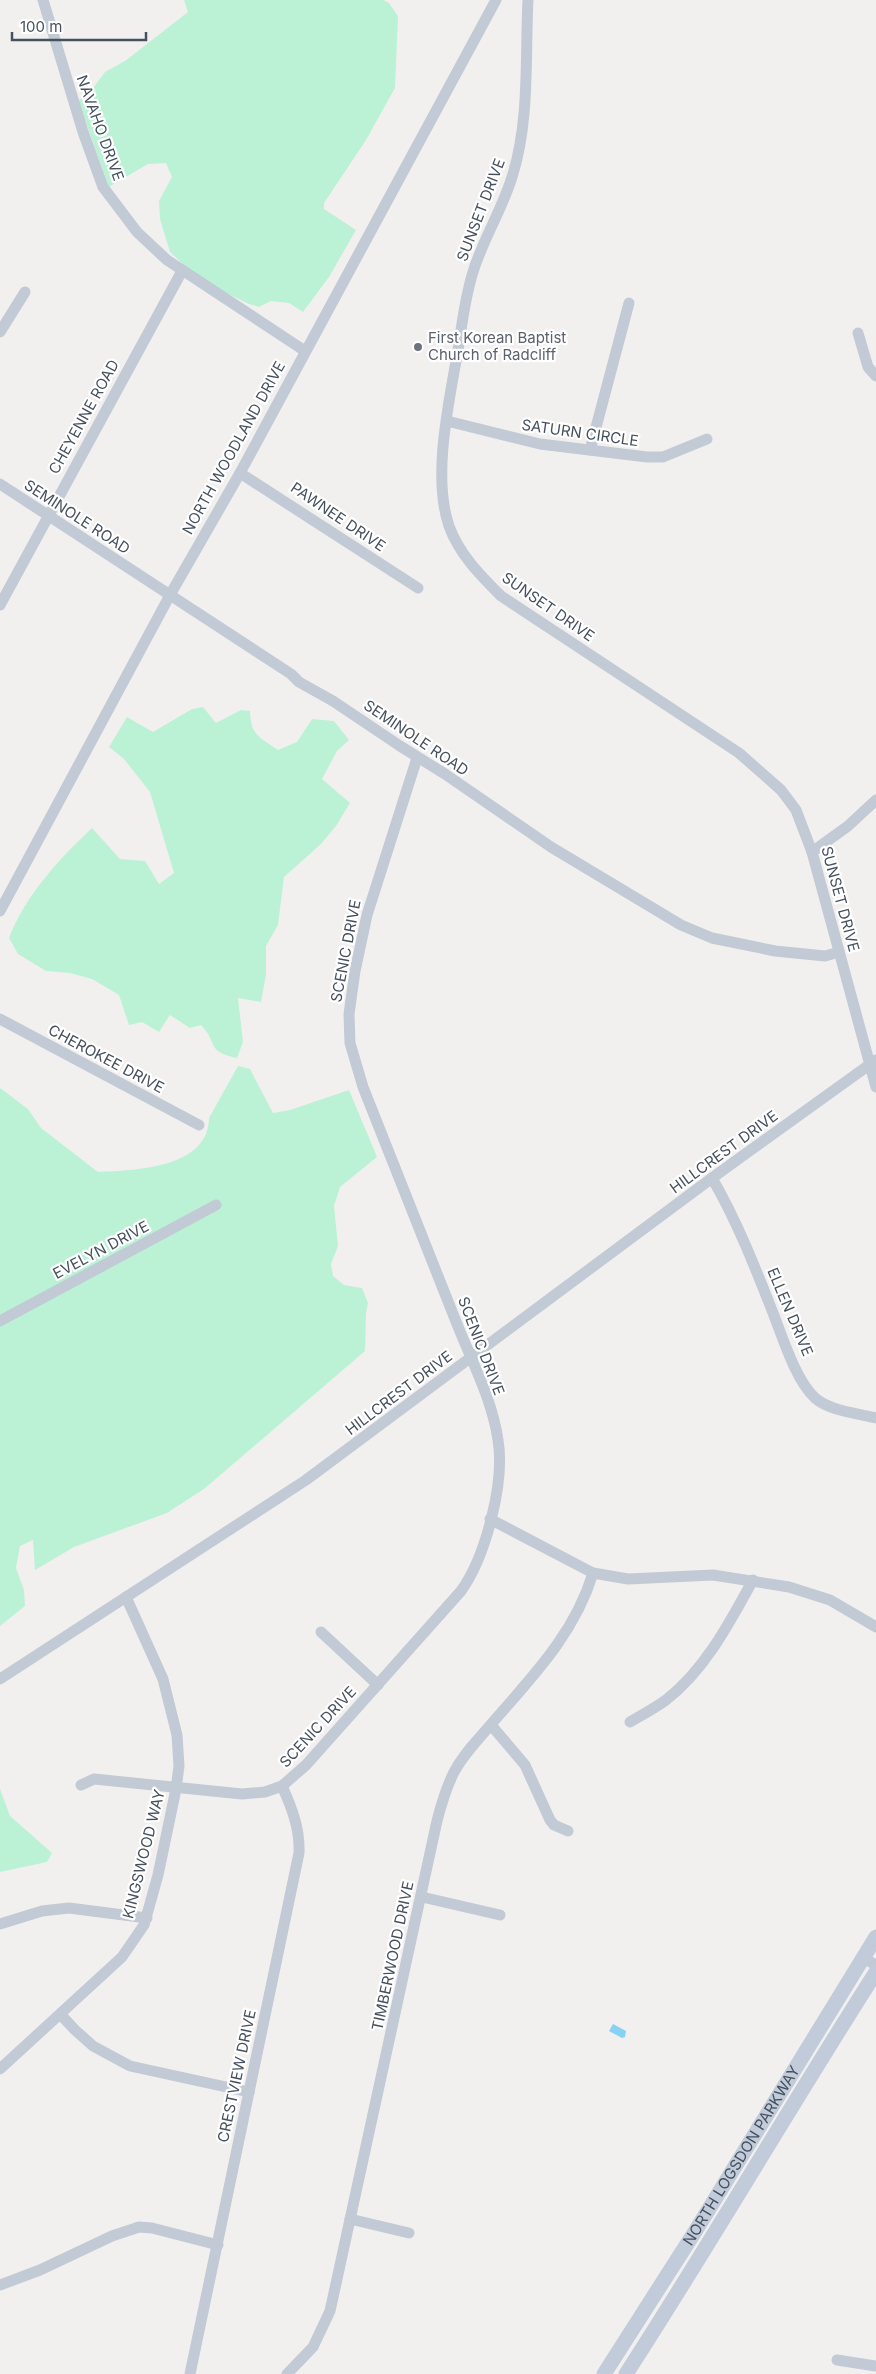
<svg xmlns="http://www.w3.org/2000/svg" width="876" height="2374" font-family="Inter,sans-serif">
<rect width="100%" height="100%" fill="#f2f0ef"/>
<g fill="#bbf2d5">
<path d="M 184,0 L 383,0 L 389,3 L 398,16 L 395,88 L 366,140 L 324,203 L 324,209 L 356,230 L 329,277 L 303,312 L 289,303 L 271,301 L 259,307 L 249,304 L 220,290 L 188,269 L 170,252 L 160,219 L 159,201 L 172,177 L 166,163 L 148,164 L 109,187 L 78,101 L 93,88 L 105,72 L 125,61 L 188,12 Z"/>
<path d="M 203,707 L 216,723 L 241,710 L 250,711 C 251,736 259,737 278,750 L 297,742 L 312,719 L 334,721 L 349,740 L 337,751 L 322,779 L 350,803 L 336,826 L 321,844 L 284,877 L 278,925 L 266,946 L 266,975 L 261,1002 L 238,998 L 243,1042 L 237,1058 C 205,1051 219,1044 201,1025 L 190,1028 L 170,1015 L 159,1032 L 142,1022 L 129,1025 L 119,995 L 92,979 L 70,973 L 46,971 L 18,954 L 9,938 C 25,896 59,859 92,828 L 120,859 L 145,861 L 159,884 L 174,873 L 150,792 L 124,759 L 109,747 L 127,717 L 153,732 L 192,709 Z"/>
<path d="M 238,1066 L 250,1069 L 273,1113 L 290,1110 L 349,1090 L 377,1157 L 340,1187 L 334,1206 L 338,1246 L 331,1264 L 333,1276 L 344,1285 L 362,1288 L 368,1303 L 366,1314 L 365,1351 L 204,1489 L 167,1513 L 74,1547 L 35,1570 L 33,1540 L 20,1546 L 16,1568 L 24,1590 L 25,1606 L 0,1626 L 0,1088 L 28,1109 L 41,1128 L 98,1172 C 134,1170 208,1169 209,1118 Z"/>
<path d="M 0,1789 L 10,1816 L 52,1853 L 47,1862 L 0,1872 Z"/>
</g>
<path fill="#86d2f2" d="M 613,2024 L 626,2031 L 625,2037 L 622,2038 L 609,2031 Z"/>
<g fill="none" stroke-linecap="round" stroke-linejoin="round">
<g stroke="#c2cad5" stroke-width="11">
<path d="M 43,0 L 83,132 L 103,187 L 137,232 L 167,260 L 305,351"/>
<path d="M 528,0 C 525,58 530,121 512,177 C 502,210 483,239 473,272 C 465,297 462,324 458,350 C 449,402 432,476 449,526 C 459,554 480,575 501,596 L 739,753 L 781,790 L 796,810 L 812,852 L 876,1087"/>
<path d="M 0,332 L 25,292"/>
<path d="M 858,333 L 868,367 L 876,376"/>
<path d="M 447,421 L 540,444 L 647,457 L 663,457 L 707,439"/>
<path d="M 590,450 L 629,303"/>
<path d="M 240,473 L 418,588"/>
<path d="M 0,484 L 291,674 L 299,682 L 333,701 L 400,746 L 445,774 L 551,847 L 681,925 L 712,938 L 775,951 L 825,956 L 839,952"/>
<path d="M 0,605 L 182,271"/>
<path d="M 812,852 L 848,826 L 876,800"/>
<path d="M 0,911 L 170,595 L 240,473 L 496,0"/>
<path d="M 0,1019 L 199,1125"/>
<path d="M 712,1178 C 737,1221 755,1267 773,1313 C 783,1338 795,1379 815,1398 C 830,1411 857,1413 876,1418"/>
<path d="M 0,1321 L 216,1205"/>
<path d="M 490,1519 L 593,1573 L 628,1579 L 713,1575 L 789,1587 L 830,1600 L 876,1627"/>
<path d="M 321,1632 L 378,1685"/>
<path d="M 0,1679 L 306,1480 L 712,1178 L 876,1060"/>
<path d="M 630,1722 C 642,1715 655,1708 666,1700 C 705,1670 730,1622 753,1580"/>
<path d="M 491,1725 L 525,1765 L 550,1820 L 554,1825 L 568,1831"/>
<path d="M 81,1785 L 94,1779 L 242,1794 L 265,1792 L 282,1786 L 306,1765 L 461,1591 C 486,1556 505,1482 498,1440 C 492,1398 470,1358 455,1319 C 424,1242 394,1164 363,1087 L 350,1043 L 349,1014 L 355,971 L 367,915 L 417,758"/>
<path d="M 422,1897 L 500,1915"/>
<path d="M 0,1924 L 42,1911 L 69,1908 L 147,1918"/>
<path d="M 863,1958 L 876,1965"/>
<path d="M 61,2015 L 75,2030 L 93,2046 L 130,2066 L 249,2092"/>
<path d="M 0,2069 L 122,1957 L 144,1925 L 158,1875 L 176,1789 L 179,1766 L 177,1735 L 163,1679 L 126,1597"/>
<path d="M 350,2219 L 409,2233"/>
<path d="M 0,2285 L 40,2270 L 112,2236 L 139,2227 L 152,2228 L 218,2245"/>
<path d="M 837,2360 L 876,2366"/>
<path d="M 190,2374 L 299,1853 C 300,1829 292,1808 282,1786"/>
<path d="M 287,2374 L 313,2347 L 330,2311 L 437,1821 C 441,1805 446,1789 453,1774 C 463,1754 479,1739 493,1722 C 533,1676 575,1633 593,1573"/>
</g>
<g stroke="#c1cbda" stroke-width="15">
<path id="s1" d="M 604,2374 L 696,2230 L 876,1937"/>
<path d="M 626,2374 C 712,2241 791,2105 876,1972"/>
</g>
</g>
<circle fill="#6b7280" stroke="#fff" stroke-width="2" cx="418" cy="347" r="5"/>
<g text-anchor="middle" stroke-width="4.5" stroke-linejoin="round" paint-order="stroke">
<g font-size="15" fill="#46515e" stroke="#fff">
<text transform="translate(100 128) rotate(70)" y="5">NAVAHO DRIVE</text>
<text transform="translate(481 210) rotate(-69)" y="5">SUNSET DRIVE</text>
<text transform="translate(84 417) rotate(-61)" y="5">CHEYENNE ROAD</text>
<text transform="translate(580 433) rotate(8)" y="5">SATURN CIRCLE</text>
<text transform="translate(234 448) rotate(-61)" y="5">NORTH WOODLAND DRIVE</text>
<text transform="translate(77 517) rotate(33)" y="5">SEMINOLE ROAD</text>
<text transform="translate(338 517) rotate(34)" y="5">PAWNEE DRIVE</text>
<text transform="translate(548 607) rotate(35)" y="5">SUNSET DRIVE</text>
<text transform="translate(416 738) rotate(34)" y="5">SEMINOLE ROAD</text>
<text transform="translate(840 899) rotate(75)" y="5">SUNSET DRIVE</text>
<text transform="translate(346 951) rotate(-79)" y="5">SCENIC DRIVE</text>
<text transform="translate(106 1059) rotate(28)" y="5">CHEROKEE DRIVE</text>
<text transform="translate(724 1152) rotate(-36)" y="5">HILLCREST DRIVE</text>
<text transform="translate(101 1250) rotate(-28)" y="5">EVELYN DRIVE</text>
<text transform="translate(790 1312) rotate(67)" y="5">ELLEN DRIVE</text>
<text transform="translate(481 1346) rotate(69)" y="5">SCENIC DRIVE</text>
<text transform="translate(399 1393) rotate(-37)" y="5">HILLCREST DRIVE</text>
<text transform="translate(318 1727) rotate(-47)" y="5">SCENIC DRIVE</text>
<text transform="translate(144 1854) rotate(-76)" y="5">KINGSWOOD WAY</text>
<text transform="translate(393 1956) rotate(-78)" y="5">TIMBERWOOD DRIVE</text>
<text transform="translate(237 2076) rotate(-78)" y="5">CRESTVIEW DRIVE</text>
<text dy="5" stroke="none"><textPath href="#s1" startOffset="258">NORTH LOGSDON PARKWAY</textPath></text>
</g>
<g font-size="15" fill="#5b616d" stroke="#fff" text-anchor="start">
<text x="428" y="343">First Korean Baptist<tspan x="428" dy="17">Church of Radcliff</tspan></text>
</g>
</g>
<path d="M12 32v8h134v-8" fill="none" stroke="#46515e" stroke-width="2.5"/>
<text x="20" y="32" font-size="15" fill="#46515e" stroke="#ffffff" stroke-width="4" paint-order="stroke">100 m</text>
</svg>
